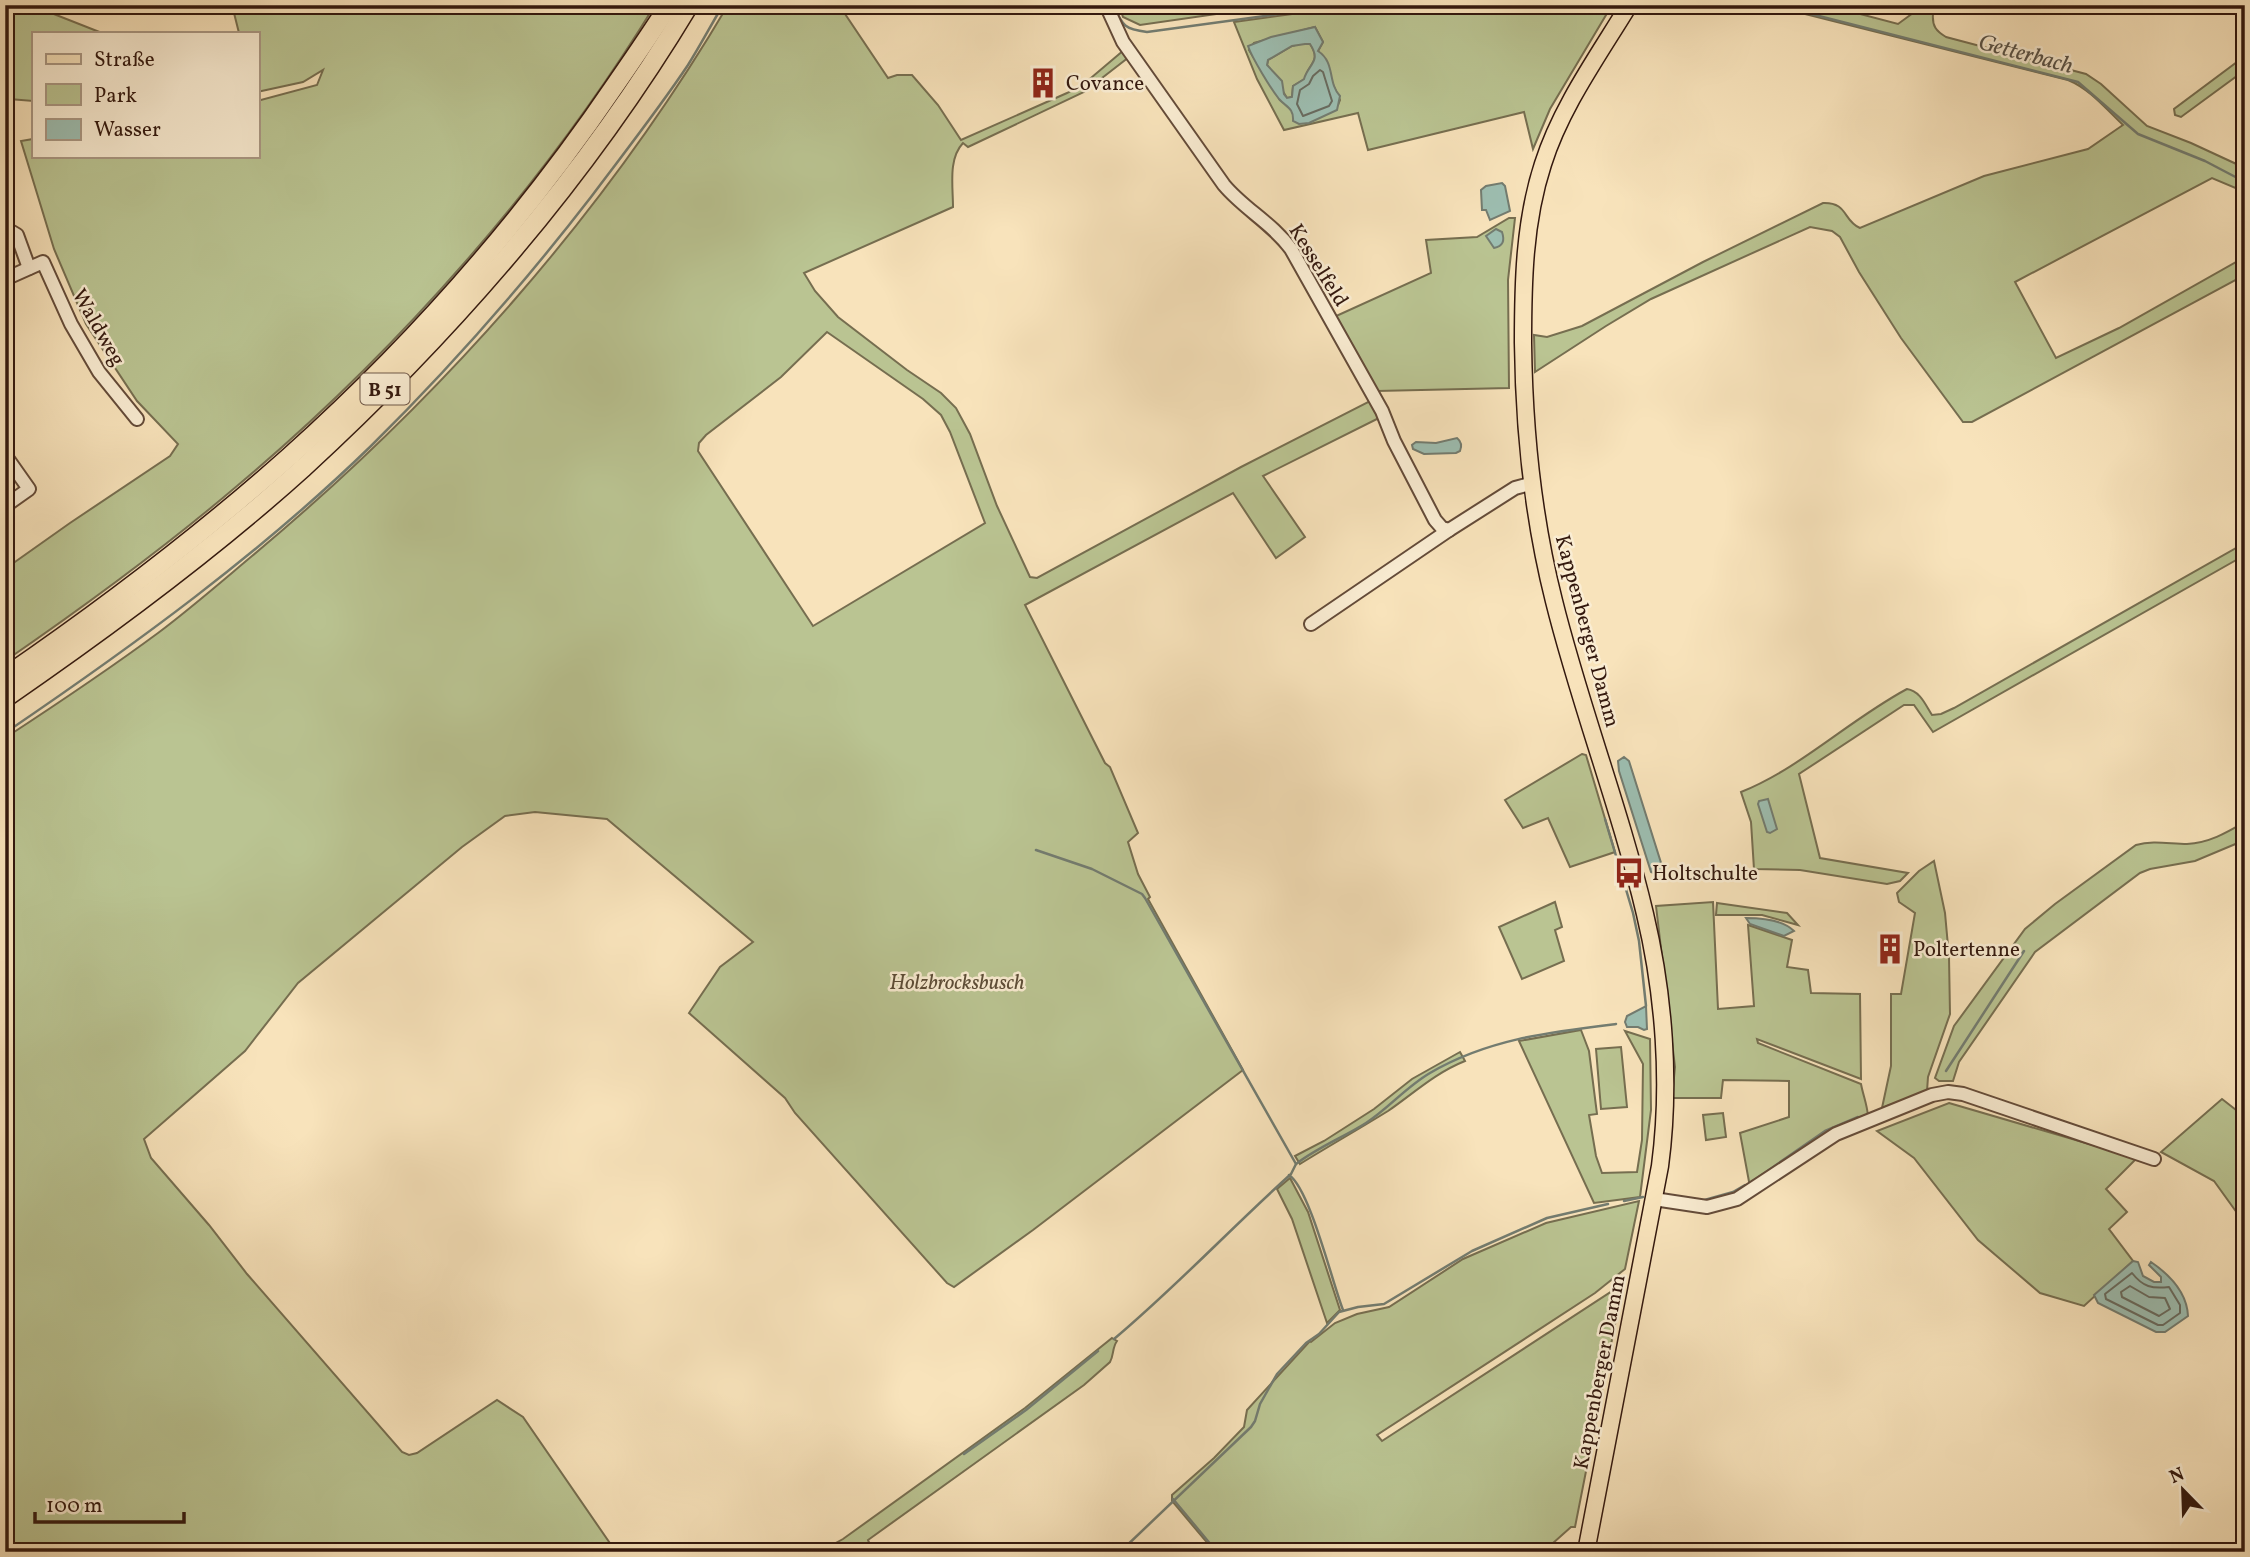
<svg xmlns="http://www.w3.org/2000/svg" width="2250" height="1557" font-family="Vollkorn,serif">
<rect width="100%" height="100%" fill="#f8e3bb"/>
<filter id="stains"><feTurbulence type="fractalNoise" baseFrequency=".00286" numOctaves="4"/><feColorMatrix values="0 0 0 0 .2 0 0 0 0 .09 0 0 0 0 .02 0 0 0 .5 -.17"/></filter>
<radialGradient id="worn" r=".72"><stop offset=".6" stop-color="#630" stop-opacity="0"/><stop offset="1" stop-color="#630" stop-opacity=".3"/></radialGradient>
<g fill="#bac492" stroke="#766e50" stroke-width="2" fill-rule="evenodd">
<path d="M 5,5 L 31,5 L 102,33 L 33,33 L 33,101 L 9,99 L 5,93 Z"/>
<path d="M 232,5 L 655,5 C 545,184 398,351 237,486 C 163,549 85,606 5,661 L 5,569 L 70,523 L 170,456 L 178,444 L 137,401 L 86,324 L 54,249 L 21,141 L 33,139 L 33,156 L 257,156 L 257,101 L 317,85 L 323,70 L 303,82 L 257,92 L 257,33 L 239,33 Z"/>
<path d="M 728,5 L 839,5 L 888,78 L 897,75 L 912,75 L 938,105 L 961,140 L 1067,93 L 1085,83 L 1124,50 L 1129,57 L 1084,92 L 968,147 L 963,143 C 948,159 953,186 953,207 L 804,273 L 815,291 L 838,317 L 907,370 L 941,393 L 956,408 L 970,434 L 997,506 L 1030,577 L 1037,578 L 1241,467 L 1372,400 L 1381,417 L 1263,476 L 1305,537 L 1276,558 L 1233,493 L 1025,605 L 1105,763 L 1110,767 L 1138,833 L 1128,842 L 1138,874 L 1150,897 L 1148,899 L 1243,1070 L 1033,1230 L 954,1287 L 947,1283 L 795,1113 L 785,1098 L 689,1013 L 720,967 L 753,942 L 607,819 L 535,812 L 505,816 L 462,847 L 298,983 L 245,1051 L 144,1139 L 151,1158 L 209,1225 L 247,1274 L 402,1452 L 409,1455 L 417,1453 L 497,1400 L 523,1417 L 616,1552 L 5,1552 L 5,738 C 57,704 108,670 158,633 C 190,609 221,582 252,556 C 439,400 604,215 728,5 ZM 827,332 L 923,399 L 941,415 L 950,432 L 985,523 L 813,626 L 698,451 L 699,443 L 706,435 L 781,377 Z"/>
<path d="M 1119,5 L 1279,5 L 1140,25 L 1123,17 Z"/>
<path d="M 1359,5 L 1612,5 L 1550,109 L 1533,149 L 1524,112 L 1368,150 L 1358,113 L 1284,130 L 1257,79 L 1234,22 ZM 1315,27 L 1323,42 L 1318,51 L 1340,100 L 1338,105 L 1294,115 L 1291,108 L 1280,100 L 1249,50 L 1254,43 Z"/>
<path d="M 1769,5 L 1826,5 L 1898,24 L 1924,5 L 1946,5 L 1933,14 C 1932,26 1936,31 1946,37 L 2086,74 L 2101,84 L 2147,126 L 2191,143 L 2245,168 L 2245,192 L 2212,178 L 2015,282 L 2056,358 L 2119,328 L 2245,257 L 2245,275 L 1972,422 L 1963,422 L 1901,338 L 1859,272 L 1840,237 L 1832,231 L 1810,227 L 1651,299 L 1606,326 L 1535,372 L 1534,335 L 1547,337 L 1582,326 L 1703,262 L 1823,203 C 1848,202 1843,221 1860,228 L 1984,176 L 2088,149 L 2123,125 C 2106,109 2090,89 2068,80 Z"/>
<path d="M 1299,44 L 1310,44 C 1322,62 1308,63 1305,79 L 1293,86 L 1292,97 L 1287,98 L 1267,65 L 1268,60 L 1292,46 Z"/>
<path d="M 2245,56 L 2245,70 L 2181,117 L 2175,115 L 2174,109 Z"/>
<path d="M 1509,218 L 1515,218 L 1508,280 L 1509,388 L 1377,391 L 1334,317 L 1431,273 L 1426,240 L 1477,237 Z"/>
<path d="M 2245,543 L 2245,555 L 1933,732 L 1914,705 L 1904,705 L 1799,774 L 1820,858 L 1908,873 L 1900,881 L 1887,884 L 1800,870 L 1754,869 L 1751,822 L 1741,792 C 1801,768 1849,720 1907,689 C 1920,691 1925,704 1932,715 L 1941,714 L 1954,708 Z"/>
<path d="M 1582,754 L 1586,755 L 1615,852 L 1570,867 L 1548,818 L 1523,828 L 1505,800 Z"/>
<path d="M 2245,822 L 2245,840 L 2195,861 L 2150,869 L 2140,873 L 2035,952 L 1959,1062 L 1953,1081 L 1939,1081 L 1935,1078 L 1954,1026 L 2025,929 L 2055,904 L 2136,845 C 2153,840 2170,844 2187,844 C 2209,843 2226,833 2245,822 Z"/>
<path d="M 1934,861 L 1945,913 L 1949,957 L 1950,1014 L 1928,1077 L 1927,1091 L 1882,1108 L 1891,1066 L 1891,994 L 1901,994 L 1915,913 L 1899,902 L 1897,893 L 1919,871 Z"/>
<path d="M 1555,902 L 1562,927 L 1555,930 L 1564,961 L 1522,979 L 1499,927 Z"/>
<path d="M 1713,902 L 1718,1009 L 1754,1006 L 1748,925 L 1792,940 L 1787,967 L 1808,970 L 1811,993 L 1860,994 L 1861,1079 L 1757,1039 L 1758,1043 L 1861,1084 C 1863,1095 1867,1104 1868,1116 L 1827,1132 L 1750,1187 L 1740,1133 L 1789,1117 L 1789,1081 L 1723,1080 L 1721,1098 L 1672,1098 L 1675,1067 L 1656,906 Z"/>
<path d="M 1717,903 L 1787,913 L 1798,925 L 1762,915 L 1716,915 Z"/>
<path d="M 1581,1030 L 1589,1051 L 1597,1114 L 1589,1115 L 1596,1156 L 1602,1173 L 1637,1172 L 1642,1140 L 1643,1064 L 1625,1031 L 1650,1039 L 1651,1110 L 1640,1197 L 1594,1203 L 1519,1041 Z"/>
<path d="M 1621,1047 L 1627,1107 L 1601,1109 L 1596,1049 Z"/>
<path d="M 1460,1052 L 1465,1061 C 1435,1073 1414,1093 1388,1111 C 1359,1129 1329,1146 1300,1164 L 1295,1156 L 1324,1141 L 1374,1109 L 1412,1079 Z"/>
<path d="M 2222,1099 L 2245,1117 L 2245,1224 L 2214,1181 L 2161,1152 Z"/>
<path d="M 1949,1103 L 2137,1158 L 2106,1189 L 2127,1212 L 2109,1229 L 2133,1261 L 2084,1306 L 2040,1293 L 1978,1240 L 1914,1158 L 1877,1131 Z"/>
<path d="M 1723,1113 L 1726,1137 L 1706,1140 L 1703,1115 Z"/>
<path d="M 1290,1178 L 1308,1212 L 1340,1310 L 1327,1323 L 1292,1219 L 1277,1189 Z"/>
<path d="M 1639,1201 L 1625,1269 L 1595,1293 L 1377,1435 L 1382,1441 L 1623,1284 L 1575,1527 L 1571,1527 L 1543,1552 L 1215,1552 L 1172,1501 L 1172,1495 L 1214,1458 L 1244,1427 L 1247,1410 L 1310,1341 L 1311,1342 L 1335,1323 L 1357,1314 L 1389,1307 L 1463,1259 L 1546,1223 Z"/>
<path d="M 1112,1338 L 1117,1341 C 1112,1348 1114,1355 1110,1362 L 1084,1385 L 868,1540 L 873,1552 L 836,1552 L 834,1544 L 843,1539 L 1025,1408 Z"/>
</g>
<g fill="#9dbeb1" stroke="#737c70" stroke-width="2" fill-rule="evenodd">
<path d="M 1315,27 L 1323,42 L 1318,51 C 1336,63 1327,82 1340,96 L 1337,110 L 1309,123 L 1299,124 L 1293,121 C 1294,108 1286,107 1279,99 C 1271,89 1252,58 1248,46 L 1271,37 ZM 1305,44 L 1310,44 C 1322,62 1308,64 1304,79 L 1293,86 L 1292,97 L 1287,98 L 1284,94 L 1282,81 L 1267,65 L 1268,60 L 1292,46 Z"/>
<path d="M 1502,183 L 1505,186 L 1510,211 L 1490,220 L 1486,210 L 1482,210 L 1481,190 L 1486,186 Z"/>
<path d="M 1496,229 L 1502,232 C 1505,241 1503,246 1494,248 L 1486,236 Z"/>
<path d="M 1457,438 C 1462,442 1462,446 1460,451 L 1456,453 L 1424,454 L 1413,449 L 1412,445 L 1416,442 L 1436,443 Z"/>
<path d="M 1624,757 L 1629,761 L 1662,866 L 1662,871 L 1656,874 L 1651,872 L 1619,771 L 1618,761 Z"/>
<path d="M 1768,799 L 1777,829 L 1770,833 L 1767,832 L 1758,804 L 1759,801 Z"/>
<path d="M 1746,918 C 1760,918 1783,920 1794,931 L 1784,936 L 1750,924 Z"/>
<path d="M 1646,1006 L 1647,1029 L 1644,1030 L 1638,1027 L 1627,1027 L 1625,1022 L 1627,1016 Z"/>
<path d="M 2133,1261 L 2138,1262 L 2143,1276 L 2154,1282 L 2161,1282 L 2161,1277 L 2149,1265 L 2151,1262 C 2170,1275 2187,1293 2188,1316 L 2165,1332 L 2156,1332 L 2098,1303 L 2094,1295 Z"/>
</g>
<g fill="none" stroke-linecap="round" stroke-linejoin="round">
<g stroke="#686b60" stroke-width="2">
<path d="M 1320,70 L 1323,72 L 1332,101 L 1329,106 L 1303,116 L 1297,104 L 1300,90 L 1309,84 L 1313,76 Z"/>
<path d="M 2132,1273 C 2143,1287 2152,1289 2169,1287 L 2180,1305 L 2180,1313 L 2163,1325 L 2158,1325 L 2106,1299 L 2105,1294 Z"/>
<path d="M 2130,1286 L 2149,1297 L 2165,1298 L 2170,1309 L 2159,1316 L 2122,1297 L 2121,1292 Z"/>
</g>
<g stroke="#737c70" stroke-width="2.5">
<path d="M 1113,5 C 1123,26 1124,29 1147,32 L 1345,5"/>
<path d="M 1776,5 L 2078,82 L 2138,134 L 2205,161 L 2245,182"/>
<path d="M 5,733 C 133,646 260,554 371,446 C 450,368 523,285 591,197 C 624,153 658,110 688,65 C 700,46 711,25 723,5"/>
<path d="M 1605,819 L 1633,913 L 1639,941 L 1646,1006"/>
<path d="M 1036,850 L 1092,869 L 1142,894 L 1145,898 L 1296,1164"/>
<path d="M 1946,1071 L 2024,951"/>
<path d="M 1289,1175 C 1310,1189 1332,1282 1343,1310"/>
<path d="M 1753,1181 L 1825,1131 L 1858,1117"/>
<path d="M 1624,1201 L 1643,1197"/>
<path d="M 1701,1201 L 1733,1192 L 1745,1185"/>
<path d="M 1114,1339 C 1176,1287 1231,1228 1291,1174 L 1296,1164 C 1318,1147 1344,1137 1366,1123 C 1389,1108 1406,1087 1430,1073 C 1488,1039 1550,1032 1616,1024"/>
<path d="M 964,1454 L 1026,1410 L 1098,1351"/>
<path d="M 1173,1499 L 1217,1552"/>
<path d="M 1120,1552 L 1251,1427 L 1255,1421 L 1260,1404 L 1277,1374 L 1306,1343 L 1319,1334 L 1339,1312 L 1358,1307 L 1384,1304 L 1472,1251 L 1547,1218 L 1608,1204"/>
</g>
<g stroke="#644b39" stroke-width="16">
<g id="minor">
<path d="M 1106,5 L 1123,42 L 1224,185 C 1244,209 1272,223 1291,249 L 1382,411 L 1394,441 L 1435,520 L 1442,528 L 1449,530"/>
<path d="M 5,234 L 12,232 L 17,235 L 29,268"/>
<path d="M 5,279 L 43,262 L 71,324 L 99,372 L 137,419"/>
<path d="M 5,455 L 29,489 L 5,506"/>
<path d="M 1311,624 L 1449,530 L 1515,488 L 1533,483"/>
<path d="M 1654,1199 L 1707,1207 L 1737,1199 L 1836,1134 L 1932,1095 L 1948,1092 L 1963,1094 L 2154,1159"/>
</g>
</g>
<g stroke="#33180e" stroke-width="19">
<path id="major" d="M 1586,1552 L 1660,1166 C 1671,1083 1664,994 1645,914 C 1620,808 1580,706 1554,601 C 1533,518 1524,429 1523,343 C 1523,283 1524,222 1543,164 C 1561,107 1598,56 1629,5"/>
</g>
<g stroke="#33180e" stroke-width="21">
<g id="highway">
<path d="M 5,677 C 104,609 199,537 289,457 C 412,347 523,221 616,84 C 634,58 652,32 669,5"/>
<path d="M 5,698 C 108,627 210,552 303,468 C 451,332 585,178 689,5"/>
</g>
</g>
<use href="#minor" stroke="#faedd3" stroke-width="12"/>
<use href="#major" stroke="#f8e3bb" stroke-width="16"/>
<use href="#highway" stroke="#f8e3bb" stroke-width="18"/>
</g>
<defs>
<g id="building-bare" transform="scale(2.415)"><path d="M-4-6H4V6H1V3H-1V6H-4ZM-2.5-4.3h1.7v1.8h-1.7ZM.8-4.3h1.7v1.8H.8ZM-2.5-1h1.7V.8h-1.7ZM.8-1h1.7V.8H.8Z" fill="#8f2418" stroke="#faedd3" stroke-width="2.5" paint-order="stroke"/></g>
<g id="bus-bare" transform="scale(2.415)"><path d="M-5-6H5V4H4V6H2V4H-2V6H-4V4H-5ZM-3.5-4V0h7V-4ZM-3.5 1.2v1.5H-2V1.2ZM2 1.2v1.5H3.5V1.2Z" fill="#8f2418" stroke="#faedd3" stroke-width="2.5" paint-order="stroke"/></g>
</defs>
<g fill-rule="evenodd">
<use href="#building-bare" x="1043" y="83"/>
<use href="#bus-bare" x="1629" y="873"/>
<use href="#building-bare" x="1890" y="949"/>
</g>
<g text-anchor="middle" stroke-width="5" stroke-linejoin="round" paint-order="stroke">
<rect fill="#faedd3" stroke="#6f5849" stroke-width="2" x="360.5" y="373.5" width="49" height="31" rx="5"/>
<g font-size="19" font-weight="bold" fill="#33180e">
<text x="385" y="396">B 51</text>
</g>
<g font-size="21" fill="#33180e" stroke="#faedd3" text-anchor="start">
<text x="1066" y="90">Covance</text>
<text x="1652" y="880">Holtschulte</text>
<text x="1913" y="956">Poltertenne</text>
</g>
<g font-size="21" fill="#33180e" stroke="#faedd3">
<text transform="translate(1319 265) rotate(58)" y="7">Kesselfeld</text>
<text transform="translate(99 327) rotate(60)" y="7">Waldweg</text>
<text transform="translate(1588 631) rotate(75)" y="7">Kappenberger Damm</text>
<text transform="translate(1599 1372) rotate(-79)" y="7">Kappenberger Damm</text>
</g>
<g font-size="21" font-style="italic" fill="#5c4c36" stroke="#faedd3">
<text x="957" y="989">Holzbrocksbusch</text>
</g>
<g font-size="23" font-style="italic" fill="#585247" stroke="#faedd3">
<text transform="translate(2026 53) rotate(15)" y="8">Getterbach</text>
</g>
</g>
<rect width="2250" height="1557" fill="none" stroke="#f8e3bb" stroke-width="28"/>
<rect x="7" y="7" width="2236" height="1543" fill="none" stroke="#33180e" stroke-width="3.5"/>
<rect x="14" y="14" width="2222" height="1529" fill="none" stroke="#33180e" stroke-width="2"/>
<rect x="32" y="32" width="228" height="126" fill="#faedd3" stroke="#aa9884" stroke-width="2"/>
<rect x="46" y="54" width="35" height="10" fill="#f8e3bb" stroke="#aa9884" stroke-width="2"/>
<text x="94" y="66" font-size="21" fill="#33180e">Straße</text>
<rect x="46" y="84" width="35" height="21" fill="#bac492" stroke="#aa9884" stroke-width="2"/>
<text x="94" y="102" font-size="21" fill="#33180e">Park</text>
<rect x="46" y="119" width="35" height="21" fill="#9dbeb1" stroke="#aa9884" stroke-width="2"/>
<text x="94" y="136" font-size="21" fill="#33180e">Wasser</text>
<g transform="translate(2183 1490) rotate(337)" stroke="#faedd3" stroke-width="5" paint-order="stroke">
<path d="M0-5L12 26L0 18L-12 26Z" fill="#33180e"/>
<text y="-10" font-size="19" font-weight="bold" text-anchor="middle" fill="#33180e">N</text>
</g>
<path d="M35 1512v10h149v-10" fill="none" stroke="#33180e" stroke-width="3.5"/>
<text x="46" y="1512" font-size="21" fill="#33180e" stroke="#faedd3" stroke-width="5" paint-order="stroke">100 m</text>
<rect width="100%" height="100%" filter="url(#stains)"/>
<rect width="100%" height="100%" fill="url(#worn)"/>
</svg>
